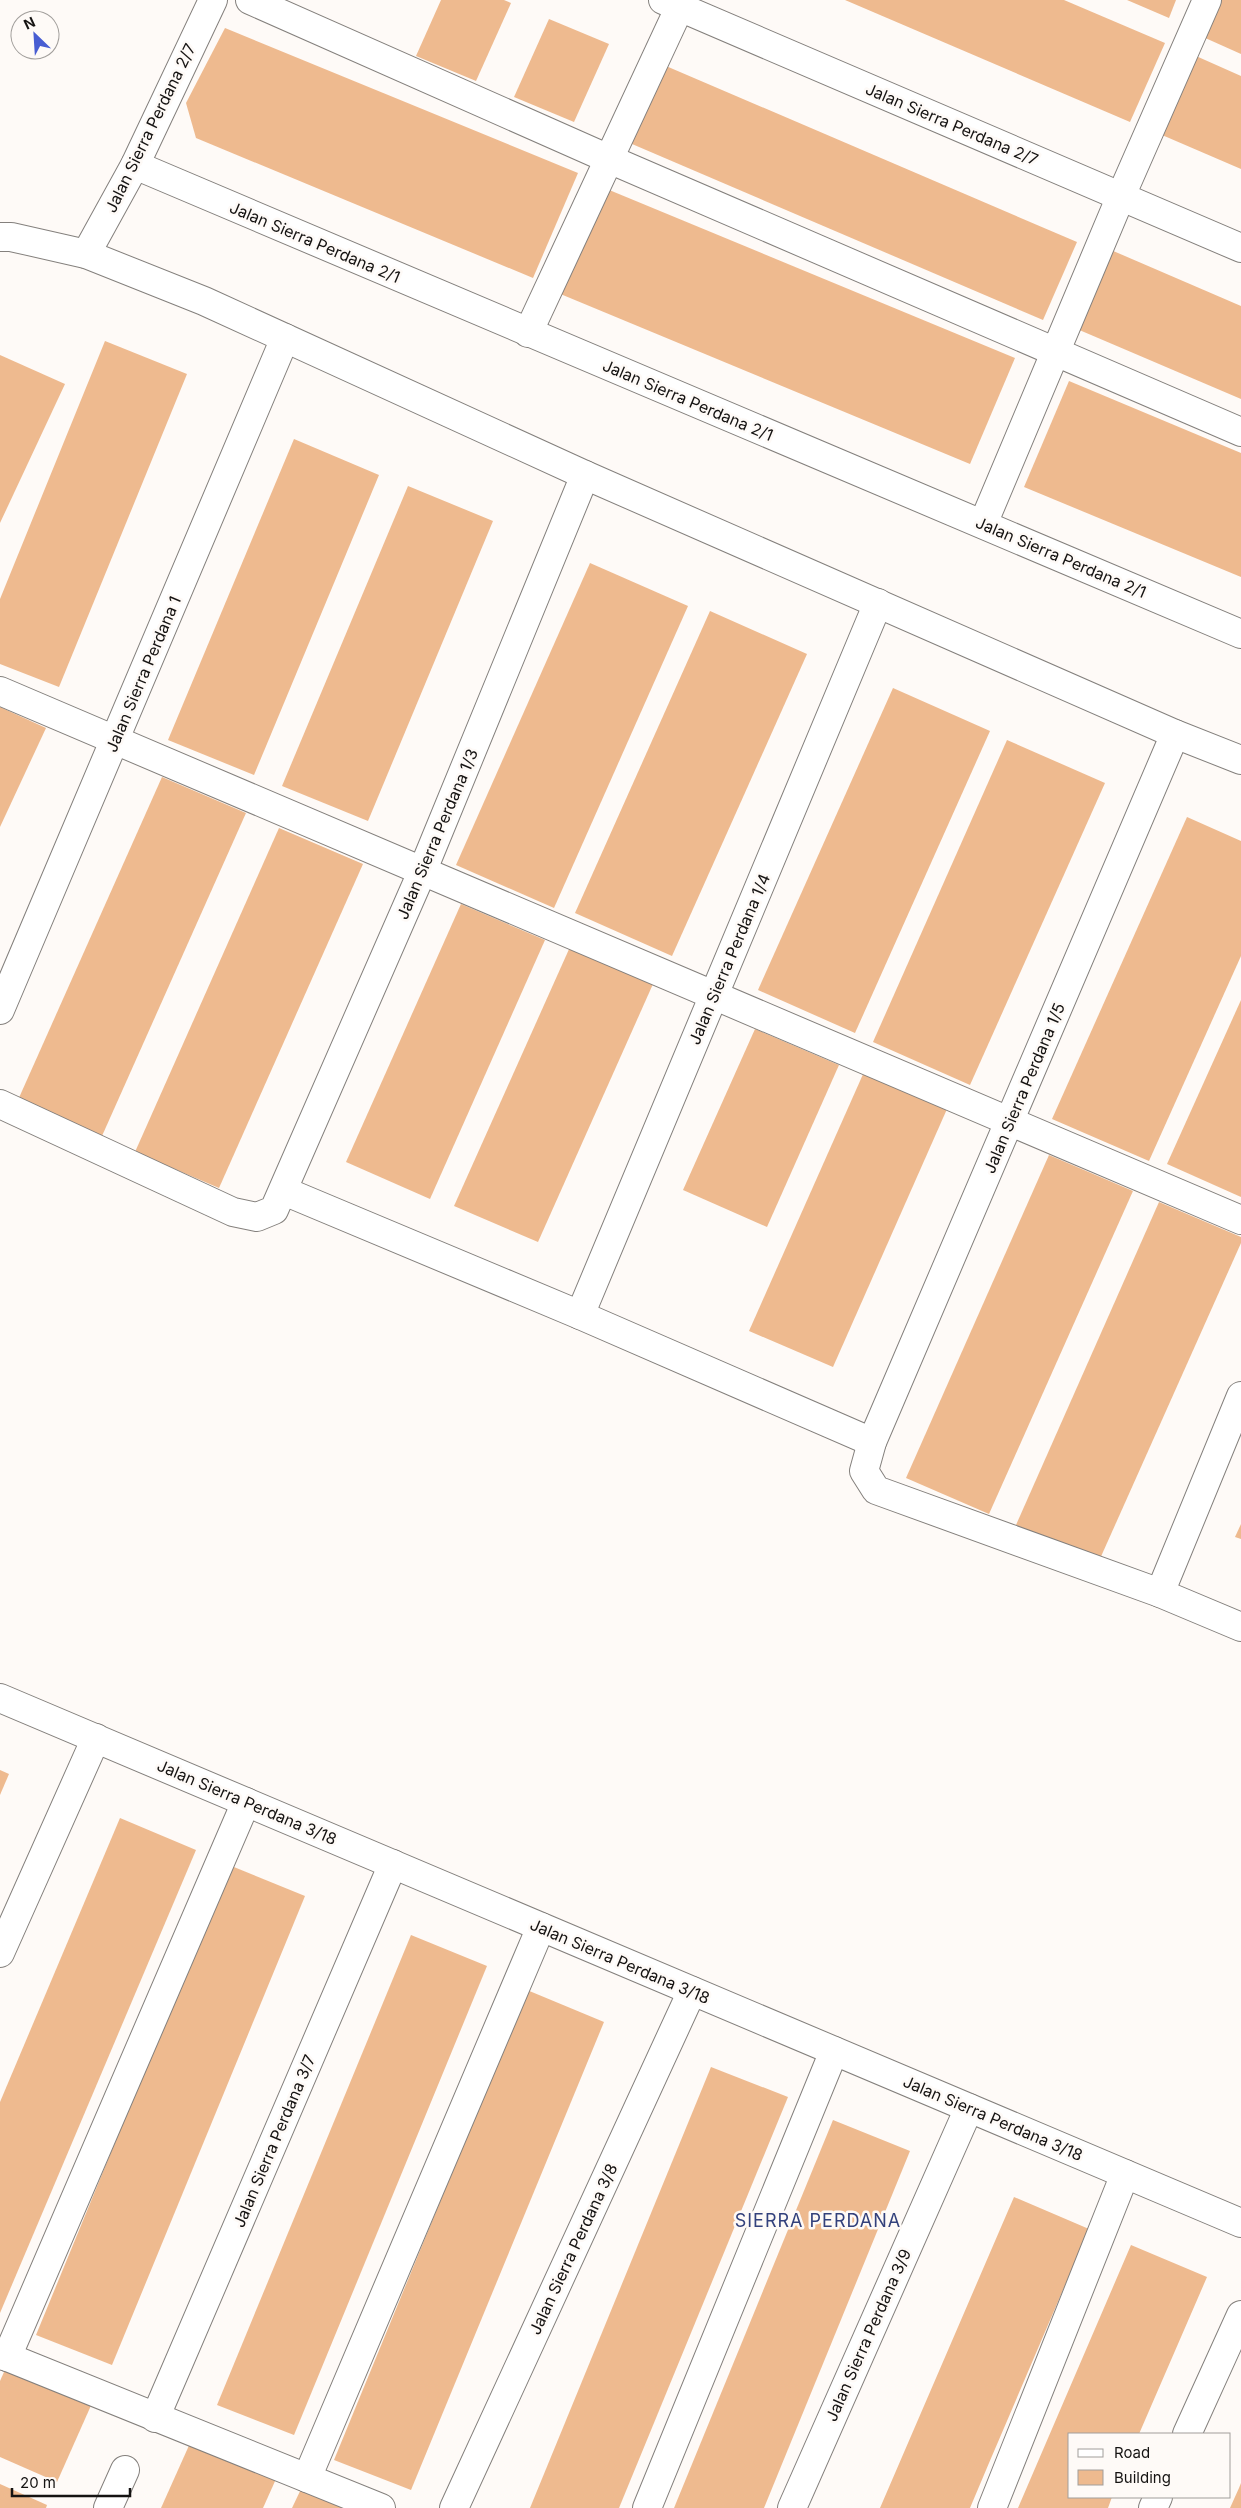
<svg xmlns="http://www.w3.org/2000/svg" width="1241" height="2508" font-family="Inter,sans-serif">
<rect width="100%" height="100%" fill="#fefaf7"/>
<g fill="#eeba8f">
<path d="M 441,0 L 504,0 L 511,3 L 476,81 L 416,56 Z"/>
<path d="M 845,0 L 1064,0 L 1165,43 L 1130,122 Z"/>
<path d="M 1127,0 L 1176,0 L 1169,18 Z"/>
<path d="M 1219,0 L 1241,0 L 1241,54 L 1203,37 Z"/>
<path d="M 549,19 L 609,44 L 574,122 L 514,97 Z"/>
<path d="M 225,28 L 578,173 L 533,278 L 196,138 L 186,103 Z"/>
<path d="M 1196,56 L 1241,76 L 1241,169 L 1162,135 Z"/>
<path d="M 659,63 L 1077,242 L 1043,320 L 625,141 Z"/>
<path d="M 602,187 L 1015,358 L 970,464 L 558,293 Z"/>
<path d="M 1111,250 L 1241,306 L 1241,399 L 1077,329 Z"/>
<path d="M 105,341 L 187,374 L 59,687 L 0,664 L 0,599 Z"/>
<path d="M 0,355 L 65,384 L 0,523 Z"/>
<path d="M 1069,381 L 1241,453 L 1241,577 L 1024,487 Z"/>
<path d="M 294,439 L 379,475 L 254,775 L 168,740 Z"/>
<path d="M 408,486 L 493,521 L 368,821 L 282,786 Z"/>
<path d="M 590,563 L 688,606 L 554,908 L 456,865 Z"/>
<path d="M 710,611 L 807,654 L 672,956 L 575,913 Z"/>
<path d="M 893,688 L 990,731 L 855,1033 L 758,990 Z"/>
<path d="M 0,707 L 46,728 L 0,827 Z"/>
<path d="M 1007,740 L 1105,783 L 970,1085 L 873,1042 Z"/>
<path d="M 162,777 L 246,813 L 102,1136 L 18,1100 Z"/>
<path d="M 1187,817 L 1241,841 L 1241,956 L 1149,1161 L 1052,1119 Z"/>
<path d="M 279,828 L 363,864 L 219,1188 L 135,1152 Z"/>
<path d="M 461,904 L 545,940 L 430,1199 L 346,1162 Z"/>
<path d="M 570,947 L 653,984 L 538,1242 L 454,1206 Z"/>
<path d="M 1241,1000 L 1241,1197 L 1167,1164 Z"/>
<path d="M 755,1029 L 839,1065 L 767,1227 L 683,1190 Z"/>
<path d="M 864,1072 L 947,1109 L 833,1367 L 749,1331 Z"/>
<path d="M 1049,1155 L 1133,1191 L 989,1514 L 906,1478 Z"/>
<path d="M 1159,1202 L 1241,1237 L 1241,1243 L 1099,1561 L 1016,1525 Z"/>
<path d="M 1241,1524 L 1241,1539 L 1235,1537 Z"/>
<path d="M 0,1770 L 9,1774 L 0,1795 Z"/>
<path d="M 120,1818 L 196,1850 L 0,2313 L 0,2102 Z"/>
<path d="M 229,1865 L 305,1896 L 112,2365 L 36,2335 Z"/>
<path d="M 411,1935 L 487,1966 L 294,2435 L 217,2405 Z"/>
<path d="M 527,1990 L 604,2022 L 411,2490 L 334,2460 Z"/>
<path d="M 711,2067 L 788,2097 L 619,2508 L 530,2508 Z"/>
<path d="M 833,2120 L 910,2151 L 764,2508 L 674,2508 Z"/>
<path d="M 1014,2197 L 1089,2229 L 989,2463 L 970,2508 L 880,2508 Z"/>
<path d="M 1131,2245 L 1207,2277 L 1139,2434 L 1070,2434 L 1070,2497 L 1112,2497 L 1108,2508 L 1018,2508 Z"/>
<path d="M 8,2363 L 93,2401 L 57,2482 L 0,2457 L 0,2381 Z"/>
<path d="M 191,2441 L 276,2479 L 263,2508 L 161,2508 Z"/>
<path d="M 1241,2483 L 1241,2508 L 1230,2508 L 1239,2488 Z"/>
<path d="M 0,2484 L 47,2505 L 46,2508 L 0,2508 Z"/>
<path d="M 302,2487 L 351,2508 L 292,2508 Z"/>
</g>
<g fill="none" stroke-linecap="round" stroke-linejoin="round">
<g stroke="#84807d" stroke-width="30">
<g id="minor">
<path d="M 250,0 L 609,159 L 1241,432"/>
<path d="M 663,0 L 1241,248"/>
<path d="M 135,165 L 1241,634"/>
<path d="M 0,237 L 11,237 L 86,254 L 204,301 L 585,475 L 1175,734 L 1241,760"/>
<path d="M 86,254 L 135,165 L 213,0"/>
<path d="M 528,333 L 683,0"/>
<path d="M 983,524 L 1121,196 L 1207,0"/>
<path d="M 0,691 L 1241,1220"/>
<path d="M 1175,734 L 872,1442 L 864,1471 L 876,1490 L 1160,1593 L 1241,1627"/>
<path d="M 0,1010 L 285,338"/>
<path d="M 0,1104 L 233,1212 L 257,1217 L 274,1210 L 422,872 L 585,475"/>
<path d="M 284,1191 L 580,1315 L 872,1442"/>
<path d="M 580,1315 L 878,603"/>
<path d="M 1160,1593 L 1241,1396"/>
<path d="M 0,1698 L 1241,2223"/>
<path d="M 0,1953 L 96,1738"/>
<path d="M 0,2354 L 381,2508"/>
<path d="M 7,2357 L 246,1802"/>
<path d="M 155,2418 L 393,1864"/>
<path d="M 1187,2434 L 1241,2315"/>
<path d="M 307,2478 L 541,1927"/>
<path d="M 108,2508 L 125,2470"/>
<path d="M 454,2508 L 692,1991"/>
<path d="M 647,2508 L 834,2051"/>
<path d="M 792,2508 L 969,2108"/>
<path d="M 992,2508 L 1125,2174"/>
<path d="M 1153,2508 L 1158,2497"/>
</g>
</g>
<use href="#minor" stroke="#fff" stroke-width="28"/>
</g>
<g text-anchor="middle" stroke-width="5" stroke-linejoin="round" paint-order="stroke">
<g font-size="16" fill="#151312" stroke="#fefaf7">
<text transform="translate(952 124) rotate(23)" y="6">Jalan Sierra Perdana 2/7</text>
<text transform="translate(150 128) rotate(-64)" y="6">Jalan Sierra Perdana 2/7</text>
<text transform="translate(315 242) rotate(23)" y="6">Jalan Sierra Perdana 2/1</text>
<text transform="translate(688 400) rotate(23)" y="6">Jalan Sierra Perdana 2/1</text>
<text transform="translate(1061 557) rotate(23)" y="6">Jalan Sierra Perdana 2/1</text>
<text transform="translate(143 674) rotate(-67)" y="6">Jalan Sierra Perdana 1</text>
<text transform="translate(437 834) rotate(-67)" y="6">Jalan Sierra Perdana 1/3</text>
<text transform="translate(729 959) rotate(-67)" y="6">Jalan Sierra Perdana 1/4</text>
<text transform="translate(1024 1088) rotate(-67)" y="6">Jalan Sierra Perdana 1/5</text>
<text transform="translate(247 1802) rotate(23)" y="6">Jalan Sierra Perdana 3/18</text>
<text transform="translate(620 1961) rotate(23)" y="6">Jalan Sierra Perdana 3/18</text>
<text transform="translate(993 2118) rotate(23)" y="6">Jalan Sierra Perdana 3/18</text>
<text transform="translate(274 2141) rotate(-67)" y="6">Jalan Sierra Perdana 3/7</text>
<text transform="translate(573 2249) rotate(-65)" y="6">Jalan Sierra Perdana 3/8</text>
<text transform="translate(868 2335) rotate(-66)" y="6">Jalan Sierra Perdana 3/9</text>
</g>
<g font-size="18" letter-spacing="1" fill="#33417c" stroke="#fefaf7">
<text x="818" y="2227">SIERRA PERDANA</text>
</g>
</g>
<rect x="1068" y="2433" width="162" height="65" fill="#fefaf7" stroke="#a19e9b"/>
<rect x="1078" y="2449" width="25" height="8" fill="#ffffff" stroke="#a19e9b"/>
<text x="1114" y="2458" font-size="15" fill="#151312">Road</text>
<rect x="1078" y="2470" width="25" height="15" fill="#eeba8f" stroke="#a19e9b"/>
<text x="1114" y="2483" font-size="15" fill="#151312">Building</text>
<g transform="translate(35 35) rotate(335)"><circle r="24" fill="#fefaf7" stroke="#a19e9b"/>
<path d="M0-4L9 19L0 12L-9 19Z" fill="#485dd2"/>
<text y="-8" font-size="14" font-weight="bold" text-anchor="middle" fill="#151312">N</text>
</g>
<path d="M12 2488v8h118v-8" fill="none" stroke="#151312" stroke-width="2.5"/>
<text x="20" y="2488" font-size="15" fill="#151312" stroke="#fefaf7" stroke-width="4" paint-order="stroke">20 m</text>
</svg>
